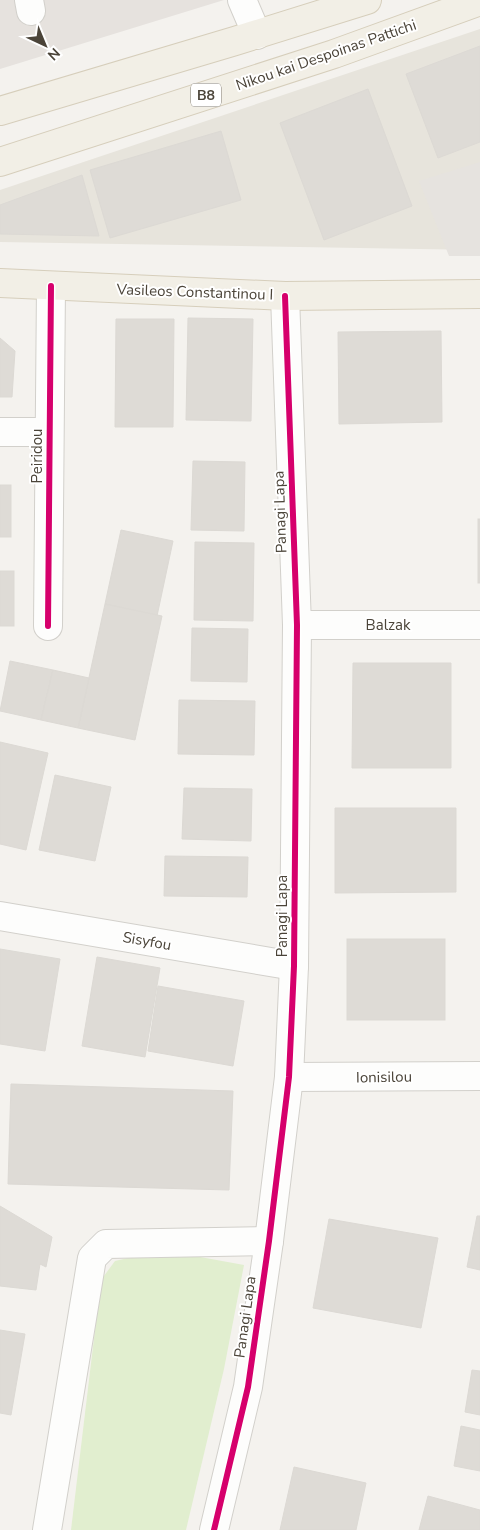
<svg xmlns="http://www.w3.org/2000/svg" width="480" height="1530" font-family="'Nunito Sans',sans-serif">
<rect width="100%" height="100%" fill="#f4f2ee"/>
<path fill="#e7e4dc" d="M 480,29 L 480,250 L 0,242 L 0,190 Z"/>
<path fill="#e6e2de" d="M 0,0 L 224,0 L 0,69 Z"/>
<path fill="#e1eecf" d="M 162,1250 L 244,1265 L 224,1369 L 186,1530 L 71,1530 L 101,1280 L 115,1261 Z"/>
<path fill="#e6e3df" d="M 480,162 L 480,256 L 449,256 L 419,181 Z"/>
<g fill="#dedbd6" stroke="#dcd9d4">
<path d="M 480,46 L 480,142 L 438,158 L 406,74 Z"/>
<path d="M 368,89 L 412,206 L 324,240 L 280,123 Z"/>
<path d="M 221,131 L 241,200 L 110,238 L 90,170 Z"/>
<path d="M 82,175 L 99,236 L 0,234 L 0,205 Z"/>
<path d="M 188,318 L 253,319 L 251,421 L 186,420 Z"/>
<path d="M 116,319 L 174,319 L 173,427 L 115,427 Z"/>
<path d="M 441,331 L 442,422 L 339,424 L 338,332 Z"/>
<path d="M 0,338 L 15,351 L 12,397 L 0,397 Z"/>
<path d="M 193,461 L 245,462 L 244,531 L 191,530 Z"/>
<rect x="0" y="485" width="11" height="52"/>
<rect x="478" y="519" width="2" height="64"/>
<path d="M 121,530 L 173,541 L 157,616 L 105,604 Z"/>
<path d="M 195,542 L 254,543 L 253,621 L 194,620 Z"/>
<rect x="0" y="571" width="14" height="55"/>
<path d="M 105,604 L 162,616 L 135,740 L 78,728 Z"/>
<path d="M 192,628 L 248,629 L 247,682 L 191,681 Z"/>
<path d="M 10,661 L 53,670 L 41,720 L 0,711 Z"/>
<path d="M 353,663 L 451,663 L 451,768 L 352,768 Z"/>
<path d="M 53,670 L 89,678 L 78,728 L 41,720 Z"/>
<path d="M 179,700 L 255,701 L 254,755 L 178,754 Z"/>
<path d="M 0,742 L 48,753 L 26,850 L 0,844 Z"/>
<path d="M 55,775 L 111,787 L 95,861 L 39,850 Z"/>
<path d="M 184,788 L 252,789 L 251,841 L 182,839 Z"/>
<path d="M 335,808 L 456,808 L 456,892 L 335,893 Z"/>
<path d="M 165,856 L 248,857 L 247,897 L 164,896 Z"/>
<rect x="347" y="939" width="98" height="81"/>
<path d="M 0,949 L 60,959 L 45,1051 L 0,1044 Z"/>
<path d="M 97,957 L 160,968 L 145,1057 L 82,1046 Z"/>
<path d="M 158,986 L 244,1001 L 233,1066 L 148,1051 Z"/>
<path d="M 11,1084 L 233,1091 L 229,1190 L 8,1184 Z"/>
<path d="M 0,1206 L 52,1237 L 46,1267 L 40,1264 L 36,1290 L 0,1286 Z"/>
<path d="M 477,1216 L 480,1216 L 480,1270 L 467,1267 Z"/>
<path d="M 329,1219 L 438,1238 L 421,1328 L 313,1308 Z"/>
<path d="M 0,1330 L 25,1334 L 11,1415 L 0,1413 Z"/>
<path d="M 472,1370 L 480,1371 L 480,1415 L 465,1412 Z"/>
<path d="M 461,1426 L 480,1430 L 480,1471 L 454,1466 Z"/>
<path d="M 294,1467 L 366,1483 L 356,1530 L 280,1530 Z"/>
<path d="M 428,1496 L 480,1510 L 480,1530 L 419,1530 Z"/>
</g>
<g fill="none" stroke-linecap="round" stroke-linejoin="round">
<g stroke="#d2d0cb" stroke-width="30">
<g id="minor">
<path d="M 29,0 L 31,11"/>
<path d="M 242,0 L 257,35"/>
<path d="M 0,432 L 49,432"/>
<path d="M 297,625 L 480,625"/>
<path d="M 48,626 L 51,286"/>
<path d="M 0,916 L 294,966"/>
<path d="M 289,1077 L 480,1076"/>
<path d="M 47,1530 L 92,1258 L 106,1244 L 269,1241"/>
<path d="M 214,1530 L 248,1387 L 269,1241 L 289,1077 L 294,966 L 297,625 L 285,296"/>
</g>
</g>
<g stroke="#d6cebb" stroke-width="30">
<g id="major">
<path d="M 0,111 L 235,41 L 367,0"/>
<path d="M 0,162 L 334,54 L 480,1"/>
<path d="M 0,283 L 285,296 L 480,294"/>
</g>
</g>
<use href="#minor" stroke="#fdfdfc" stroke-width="28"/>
<use href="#major" stroke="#f2efe6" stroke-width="28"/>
<g stroke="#fff" stroke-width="9">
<g id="cycleway">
<path d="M 48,626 L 51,286"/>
<path d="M 214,1530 L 248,1387 L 269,1241 L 289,1077 L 294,966 L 297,625 L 285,296"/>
</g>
</g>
<use href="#cycleway" stroke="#d6006c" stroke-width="6"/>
</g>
<g text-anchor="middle" stroke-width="4" stroke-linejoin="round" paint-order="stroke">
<rect fill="#fff" stroke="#817c74" stroke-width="1" x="191" y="83.5" width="30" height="23" rx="4"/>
<g font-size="14" font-weight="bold" fill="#4b4439">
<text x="206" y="100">B8</text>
</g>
<g font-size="15" fill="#4b4439" stroke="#fff">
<text transform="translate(326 55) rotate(-19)" y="5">Nikou kai Despoinas Pattichi</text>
<text transform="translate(195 292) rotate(2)" y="5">Vasileos Constantinou I</text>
<text transform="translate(37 456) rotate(-90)" y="5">Peiridou</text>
<text transform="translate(280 512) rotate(-92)" y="5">Panagi Lapa</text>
<text x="388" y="630">Balzak</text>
<text transform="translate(282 916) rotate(-90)" y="5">Panagi Lapa</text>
<text transform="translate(147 941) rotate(10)" y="5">Sisyfou</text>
<text transform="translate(384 1077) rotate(-1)" y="5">Ionisilou</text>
<text transform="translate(245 1317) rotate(-82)" y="5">Panagi Lapa</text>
</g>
</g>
<g transform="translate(45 45) rotate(136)" stroke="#ffffff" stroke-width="4" paint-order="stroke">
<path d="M0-4L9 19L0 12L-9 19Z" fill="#4b4439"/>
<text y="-8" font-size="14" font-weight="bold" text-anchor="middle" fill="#4b4439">N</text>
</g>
</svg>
